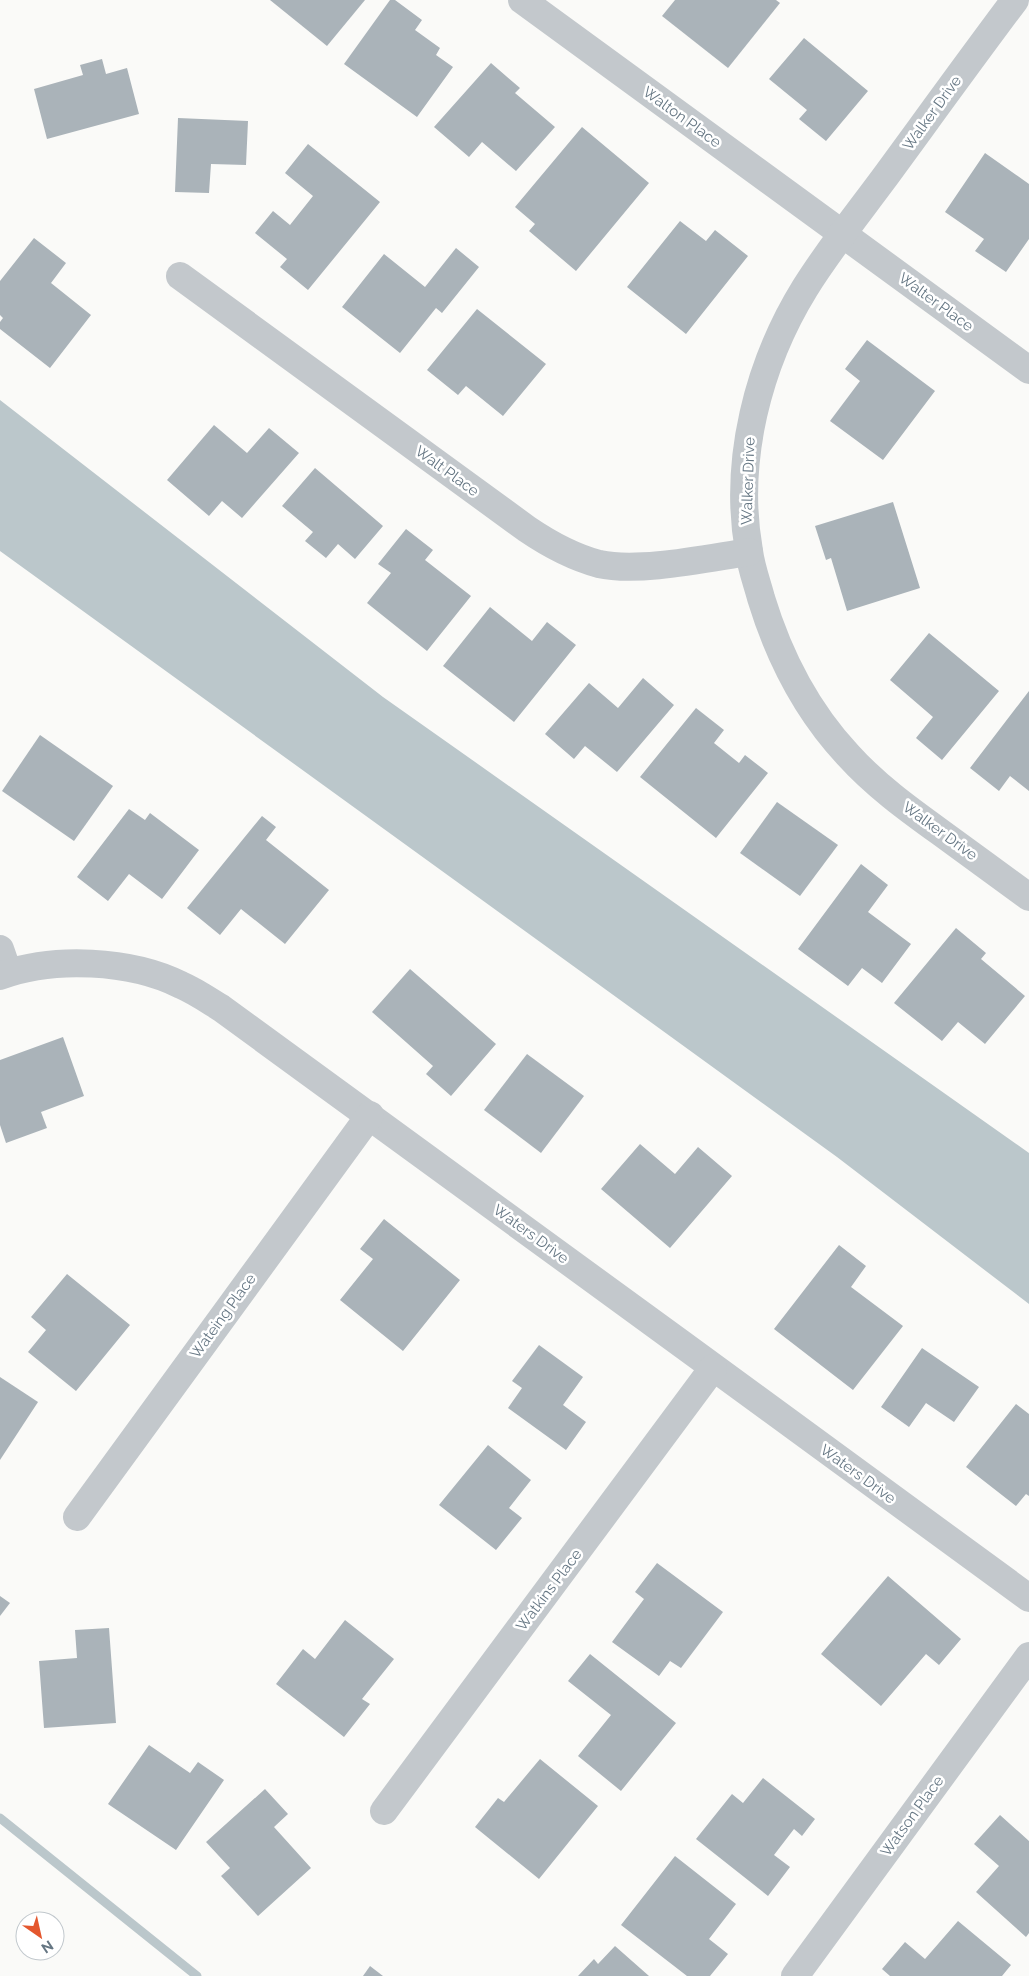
<svg xmlns="http://www.w3.org/2000/svg" width="1029" height="1976" font-family="Raleway,sans-serif">
<rect width="100%" height="100%" fill="#fafaf8"/>
<path fill="#bbc7cb" d="M 0,400 L 383,697 L 1029,1153 L 1029,1304 L 837,1157 L 0,551 Z"/>
<g fill="none" stroke-linecap="round" stroke-linejoin="round">
<path stroke="#bbc7cb" stroke-width="9" d="M 0,1818 L 197,1976"/>
</g>
<g fill="#aab3b9">
<path d="M 270,0 L 365,0 L 327,46 Z"/>
<path d="M 390,0 L 395,0 L 422,20 L 415,30 L 440,48 L 436,55 L 453,67 L 417,117 L 344,64 Z"/>
<path d="M 675,0 L 776,0 L 780,3 L 728,68 L 662,16 Z"/>
<path d="M 804,38 L 868,91 L 826,141 L 799,119 L 807,110 L 769,79 Z"/>
<path d="M 102,59 L 106,74 L 127,68 L 139,114 L 47,139 L 34,89 L 83,75 L 80,65 Z"/>
<path d="M 491,63 L 520,88 L 515,93 L 555,127 L 516,171 L 482,142 L 469,157 L 434,127 Z"/>
<path d="M 178,118 L 248,121 L 246,165 L 211,164 L 209,193 L 175,192 Z"/>
<path d="M 582,127 L 649,183 L 576,271 L 529,231 L 535,224 L 515,207 Z"/>
<path d="M 308,144 L 380,202 L 308,290 L 280,267 L 287,259 L 255,233 L 273,211 L 290,225 L 313,196 L 285,173 Z"/>
<path d="M 985,153 L 1029,184 L 1029,239 L 1006,272 L 975,251 L 984,239 L 945,212 Z"/>
<path d="M 680,221 L 706,241 L 715,230 L 748,256 L 686,334 L 627,287 Z"/>
<path d="M 34,238 L 66,263 L 51,283 L 91,315 L 50,368 L 0,329 L 0,322 L 3,318 L 0,315 L 0,281 Z"/>
<path d="M 456,248 L 479,267 L 442,313 L 436,308 L 400,353 L 342,307 L 384,254 L 425,287 Z"/>
<path d="M 477,309 L 546,364 L 503,416 L 466,386 L 458,395 L 427,370 Z"/>
<path d="M 867,340 L 935,391 L 883,460 L 830,421 L 860,381 L 845,369 Z"/>
<path d="M 214,425 L 247,453 L 269,428 L 299,453 L 242,518 L 222,501 L 209,516 L 167,480 Z"/>
<path d="M 315,468 L 383,526 L 355,559 L 338,544 L 326,558 L 305,541 L 313,532 L 282,506 Z"/>
<path d="M 893,502 L 920,588 L 847,611 L 831,558 L 826,560 L 815,526 Z"/>
<path d="M 406,529 L 433,550 L 425,560 L 471,596 L 427,651 L 367,603 L 391,573 L 378,564 Z"/>
<path d="M 490,607 L 532,641 L 547,622 L 576,645 L 514,722 L 443,666 Z"/>
<path d="M 929,633 L 999,691 L 942,760 L 916,738 L 933,717 L 890,680 Z"/>
<path d="M 643,678 L 674,705 L 617,772 L 585,746 L 574,759 L 545,734 L 589,683 L 618,708 Z"/>
<path d="M 1029,691 L 1029,791 L 1010,776 L 999,791 L 970,768 Z"/>
<path d="M 696,708 L 724,730 L 714,743 L 739,763 L 745,755 L 768,773 L 716,838 L 640,777 Z"/>
<path d="M 40,735 L 113,786 L 74,841 L 2,791 Z"/>
<path d="M 777,802 L 838,845 L 800,896 L 740,853 Z"/>
<path d="M 129,809 L 145,820 L 150,813 L 199,850 L 162,899 L 129,874 L 108,901 L 77,877 Z"/>
<path d="M 262,816 L 276,827 L 266,840 L 329,890 L 285,944 L 241,909 L 220,935 L 187,908 Z"/>
<path d="M 861,864 L 888,885 L 868,912 L 911,944 L 882,983 L 862,968 L 848,986 L 798,949 Z"/>
<path d="M 956,928 L 986,953 L 981,959 L 1025,996 L 985,1044 L 958,1022 L 942,1041 L 894,1003 Z"/>
<path d="M 410,969 L 496,1044 L 451,1096 L 426,1074 L 433,1066 L 372,1012 Z"/>
<path d="M 63,1037 L 84,1096 L 41,1112 L 47,1128 L 6,1143 L 0,1125 L 0,1060 Z"/>
<path d="M 527,1054 L 584,1096 L 541,1153 L 484,1110 Z"/>
<path d="M 640,1144 L 675,1174 L 698,1147 L 732,1176 L 670,1248 L 601,1189 Z"/>
<path d="M 384,1219 L 460,1280 L 403,1351 L 340,1300 L 373,1259 L 360,1249 Z"/>
<path d="M 839,1245 L 866,1266 L 851,1287 L 903,1326 L 853,1390 L 774,1329 Z"/>
<path d="M 67,1274 L 130,1325 L 76,1391 L 28,1352 L 46,1330 L 31,1317 Z"/>
<path d="M 539,1345 L 583,1377 L 563,1405 L 586,1422 L 566,1450 L 508,1408 L 522,1388 L 512,1381 Z"/>
<path d="M 922,1348 L 979,1387 L 954,1422 L 926,1403 L 909,1427 L 881,1407 Z"/>
<path d="M 0,1377 L 38,1402 L 0,1460 Z"/>
<path d="M 1016,1404 L 1029,1414 L 1029,1496 L 1026,1494 L 1016,1506 L 966,1467 Z"/>
<path d="M 488,1445 L 531,1480 L 509,1508 L 522,1518 L 496,1550 L 439,1505 Z"/>
<path d="M 657,1563 L 723,1612 L 681,1668 L 670,1661 L 659,1676 L 612,1642 L 644,1599 L 635,1592 Z"/>
<path d="M 888,1576 L 961,1639 L 939,1665 L 926,1654 L 881,1706 L 821,1654 Z"/>
<path d="M 0,1596 L 10,1603 L 0,1616 Z"/>
<path d="M 345,1620 L 394,1659 L 362,1699 L 370,1704 L 344,1737 L 276,1684 L 303,1649 L 315,1659 Z"/>
<path d="M 109,1628 L 116,1723 L 44,1728 L 39,1661 L 77,1658 L 75,1630 Z"/>
<path d="M 590,1654 L 676,1723 L 621,1791 L 578,1756 L 611,1715 L 568,1681 Z"/>
<path d="M 149,1745 L 190,1773 L 198,1762 L 224,1780 L 176,1850 L 108,1804 Z"/>
<path d="M 540,1759 L 598,1806 L 539,1879 L 475,1827 L 498,1798 L 504,1802 Z"/>
<path d="M 763,1778 L 815,1819 L 802,1836 L 794,1829 L 774,1855 L 790,1867 L 768,1896 L 696,1839 L 732,1794 L 743,1803 Z"/>
<path d="M 265,1789 L 288,1814 L 274,1827 L 311,1868 L 258,1916 L 221,1876 L 230,1868 L 206,1842 Z"/>
<path d="M 1000,1815 L 1029,1841 L 1029,1933 L 1026,1937 L 976,1892 L 999,1866 L 974,1844 Z"/>
<path d="M 675,1856 L 736,1904 L 709,1939 L 728,1954 L 710,1976 L 687,1976 L 621,1925 Z"/>
<path d="M 958,1921 L 1011,1965 L 1002,1976 L 890,1976 L 882,1969 L 905,1942 L 925,1959 Z"/>
<path d="M 615,1946 L 649,1976 L 578,1976 L 594,1959 L 598,1964 Z"/>
<path d="M 370,1966 L 383,1976 L 363,1976 Z"/>
</g>
<g fill="none" stroke-linecap="round" stroke-linejoin="round">
<g stroke="#c3c8cc" stroke-width="28">
<path d="M 522,0 L 1029,370"/>
<path d="M 1015,0 C 970,60 926,121 882,181 C 856,216 828,251 805,288 C 758,364 733,461 749,551 C 751,567 757,583 761,598 C 779,657 806,710 848,755 C 875,785 908,809 940,832 C 970,854 999,875 1029,897"/>
<path d="M 180,276 L 527,529 C 549,544 573,557 599,564 C 639,573 708,558 749,552"/>
<path d="M 0,949 L 8,972"/>
<path d="M 0,976 C 53,956 131,960 181,985 C 195,991 208,1000 221,1008 C 492,1203 759,1402 1029,1598"/>
<path d="M 77,1517 L 370,1115"/>
<path d="M 384,1811 L 713,1368"/>
<path d="M 795,1976 L 1029,1656"/>
</g>
</g>
<g text-anchor="middle" stroke-width="5" stroke-linejoin="round" paint-order="stroke">
<g font-size="15" fill="#657683" stroke="#fff">
<text transform="translate(932 113) rotate(-54)" y="5">Walker Drive</text>
<text transform="translate(682 117) rotate(36)" y="5">Walton Place</text>
<text transform="translate(936 302) rotate(36)" y="5">Walter Place</text>
<text transform="translate(447 471) rotate(36)" y="5">Walt Place</text>
<text transform="translate(748 481) rotate(-88)" y="5">Walker Drive</text>
<text transform="translate(940 831) rotate(36)" y="5">Walker Drive</text>
<text transform="translate(531 1234) rotate(36)" y="5">Waters Drive</text>
<text transform="translate(223 1316) rotate(-54)" y="5">Wateing Place</text>
<text transform="translate(858 1474) rotate(36)" y="5">Waters Drive</text>
<text transform="translate(549 1590) rotate(-53)" y="5">Watkins Place</text>
<text transform="translate(912 1816) rotate(-54)" y="5">Watson Place</text>
</g>
</g>
<g transform="translate(40 1936) rotate(146)"><circle r="24" fill="#ffffff" stroke="#c1c8cd"/>
<path d="M0-4L9 19L0 12L-9 19Z" fill="#e4572e"/>
<text y="-8" font-size="14" font-weight="bold" text-anchor="middle" fill="#657683">N</text>
</g>
</svg>
